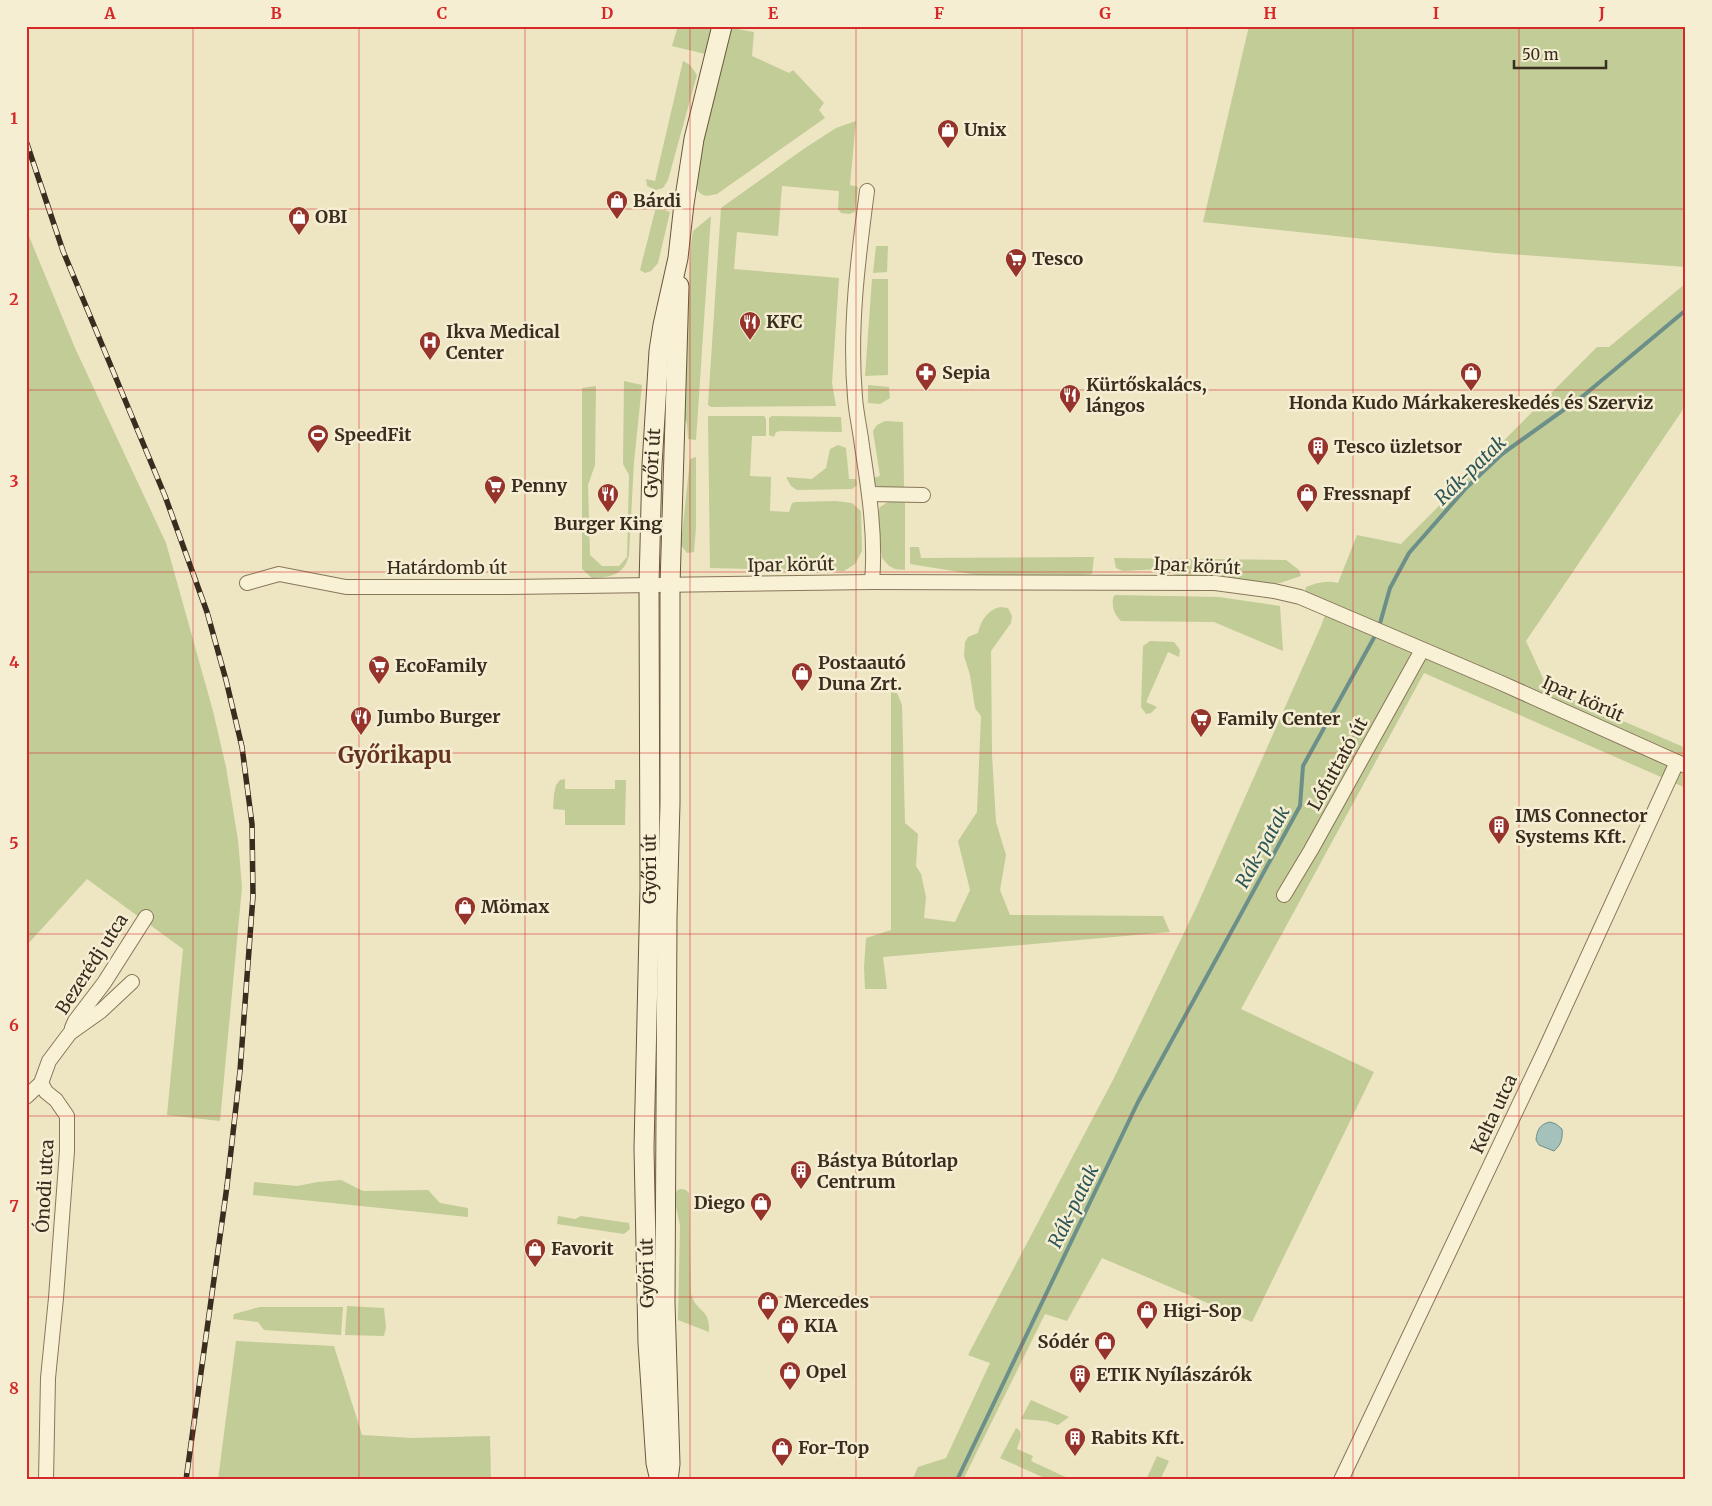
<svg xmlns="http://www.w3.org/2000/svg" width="1712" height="1506" font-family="Merriweather,serif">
<rect width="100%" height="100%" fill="#eee5c3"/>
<g fill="#c1cc97">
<path d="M 678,26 L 734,26 L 732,28 L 754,32 L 752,56 L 789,73 L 793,70 L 824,103 L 819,110 L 825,118 L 717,194 C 711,195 704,198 699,192 C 689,182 718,77 722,58 L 672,46 Z"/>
<path d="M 1249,26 L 1686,26 L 1686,267 L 1496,253 L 1203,222 Z"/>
<path d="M 683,61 L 690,65 L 697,75 L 668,180 L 663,188 L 656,190 L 647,186 L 646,179 L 655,181 Z"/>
<path d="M 856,121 L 850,185 L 858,187 L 855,212 L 849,214 L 841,213 L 838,209 L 839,191 L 782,186 L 778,236 L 737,232 L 734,269 L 839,278 L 832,383 L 836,406 L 711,407 L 708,405 L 721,208 L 805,148 L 836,128 Z"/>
<path d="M 656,207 L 670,212 L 658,263 L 651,271 L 645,273 L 640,270 Z"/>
<path d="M 711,216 L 696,440 L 688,439 L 687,424 L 684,417 L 691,243 L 693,231 Z"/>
<path d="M 26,229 L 75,348 L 166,543 L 213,711 L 226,767 L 238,840 L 242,887 L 220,1121 L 167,1115 L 183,949 L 87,879 L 26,946 Z"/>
<path d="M 876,246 L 888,246 L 887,272 L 873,273 Z"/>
<path d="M 872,279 L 888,279 L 888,375 L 865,376 Z"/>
<path d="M 1686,283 L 1686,405 L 1526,641 L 1548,689 L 1686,748 L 1686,788 L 1424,673 L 1241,1009 L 1374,1072 L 1252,1322 L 1102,1258 L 1067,1321 L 1045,1314 L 963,1480 L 912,1480 L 918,1467 L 946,1458 L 990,1363 L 968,1355 L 1114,1078 L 1196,908 L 1321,626 L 1329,604 L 1305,593 L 1306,587 C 1316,583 1327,580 1338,583 L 1357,535 L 1401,544 L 1597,347 L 1609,347 Z"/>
<path d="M 624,381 L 642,385 L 634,462 L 629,555 C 624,575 612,577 592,578 L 582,569 L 582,388 L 596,386 L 595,465 L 588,485 L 590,555 L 602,566 L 619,566 L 627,557 L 629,475 L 623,464 Z"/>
<path d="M 868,385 L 889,387 L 890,398 L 880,404 L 868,403 Z"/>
<path d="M 708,416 L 764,416 L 766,419 L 766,436 L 752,436 L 750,476 L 771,477 L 770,511 L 789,512 L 792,503 L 796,502 L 836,501 L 852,503 L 861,511 L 862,551 L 855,564 L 844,571 L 710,568 Z"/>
<path d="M 772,416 L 841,417 L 842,432 L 781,431 L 776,432 L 774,437 L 769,435 L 769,418 Z"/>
<path d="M 885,421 L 903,422 L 904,487 L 878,487 L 874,484 L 873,478 L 880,476 L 873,431 L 877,425 Z"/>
<path d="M 838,445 L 846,448 L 849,479 L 856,479 L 857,485 L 852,489 L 797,490 L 791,486 L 786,477 L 812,479 L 826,468 L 830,449 Z"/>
<path d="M 696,457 L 696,527 L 694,552 L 687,553 L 681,545 L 690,459 Z"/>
<path d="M 888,502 L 905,502 L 905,570 L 895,569 L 889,566 L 882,558 L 877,517 L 880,507 Z"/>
<path d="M 910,547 L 919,547 L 921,558 L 1094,557 L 1092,574 L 1074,576 L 984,576 L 910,564 Z"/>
<path d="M 1114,558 L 1286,560 L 1299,570 L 1301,576 L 1280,583 L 1263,584 L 1221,576 L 1176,575 L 1161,569 L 1123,571 L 1116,568 Z"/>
<path d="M 1115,595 L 1219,597 L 1280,606 L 1283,651 L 1214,622 L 1121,621 C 1114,614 1112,608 1113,598 Z"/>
<path d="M 1000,607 L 1008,608 L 1012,616 L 1011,623 L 991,651 L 992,755 L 996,822 L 1006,855 L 1000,890 L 1010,915 L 1163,916 L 1170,932 L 883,957 L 887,989 L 865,989 L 864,967 L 866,938 L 891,930 L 891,692 L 897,693 L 902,705 L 905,823 L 918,834 L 916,866 L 921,874 L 926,897 L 924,918 L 955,922 L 970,890 L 958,841 L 977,812 L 981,716 L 975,708 L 970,675 L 964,656 L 965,642 L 968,637 L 978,633 C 981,621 987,610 1000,607 Z"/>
<path d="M 1150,641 L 1174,642 L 1180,650 L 1179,657 L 1168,652 L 1146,702 L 1157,707 L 1151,713 L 1146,714 L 1141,707 L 1143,646 Z"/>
<path d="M 565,779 L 565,789 L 615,789 L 615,780 L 626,780 L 625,825 L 565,825 L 565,810 L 553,809 L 554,794 L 556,785 L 560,780 Z"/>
<path d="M 341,1180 L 363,1191 L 428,1190 L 440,1203 L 468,1208 L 468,1217 L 253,1195 L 254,1182 L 297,1186 L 318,1182 Z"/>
<path d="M 682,1189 L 686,1190 L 689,1193 L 691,1294 C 697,1314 710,1307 709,1332 L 678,1320 L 680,1225 L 674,1198 L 677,1190 Z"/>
<path d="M 558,1216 L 575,1219 L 581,1216 L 629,1223 L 630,1229 L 624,1234 L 557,1224 Z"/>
<path d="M 347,1306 L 384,1308 L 386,1328 L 384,1336 L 345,1335 Z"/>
<path d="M 260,1307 L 343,1307 L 341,1335 L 264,1330 L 258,1322 L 233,1319 L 234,1314 Z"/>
<path d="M 236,1341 L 334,1346 L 362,1435 L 412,1438 L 490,1436 L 491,1480 L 218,1480 Z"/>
<path d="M 1031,1400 L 1069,1417 L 1058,1425 L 1046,1421 L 1021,1419 Z"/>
<path d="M 1016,1428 C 1025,1433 1019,1441 1017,1449 L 1033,1456 L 1031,1461 L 1072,1480 L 1049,1480 L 1000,1458 Z"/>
<path d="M 1157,1456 L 1169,1461 L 1160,1480 L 1146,1480 Z"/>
</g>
<path fill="#a5c1bb" stroke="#6c8f89" d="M 1550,1122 L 1556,1124 L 1562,1129 C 1563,1138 1561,1145 1554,1151 L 1539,1145 L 1536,1140 C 1537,1130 1540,1124 1550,1122 Z"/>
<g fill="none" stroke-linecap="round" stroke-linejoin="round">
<g stroke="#6c8f89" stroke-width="4">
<path d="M 1379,627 L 1390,588 L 1409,553 L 1466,488 L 1502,454 L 1583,396 L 1686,310"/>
<path d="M 957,1480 L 1138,1102 L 1300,806 L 1303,766 L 1376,634"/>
</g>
<g stroke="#88765a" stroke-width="16">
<g id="street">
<path d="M 867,191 C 858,259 849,328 855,397 C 856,413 860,429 862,446 C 869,491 876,537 872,582"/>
<path d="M 870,494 L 923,495"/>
<path d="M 247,583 L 279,574 L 346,587 L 503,587 L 872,582 L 1215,583 L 1274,591 L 1300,597 L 1499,682 L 1686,766"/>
<path d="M 1284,895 L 1311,850 L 1422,650"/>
<path d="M 72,1028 L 75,1021 L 104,983 L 146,917"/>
<path d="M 41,1083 L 46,1092 L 56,1100 L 67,1116 L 67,1151 L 56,1298 L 48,1378 L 46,1480"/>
<path d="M 26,1097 L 41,1083 L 49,1061 L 70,1033 L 101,1011 L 132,982"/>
<path d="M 1341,1480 L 1544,1052 L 1677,762"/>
</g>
</g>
<g stroke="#6a573d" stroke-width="21">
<g id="secondary">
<path id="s1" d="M 660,1480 L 656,1463 L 648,1343 L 644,1148 L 650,888 L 649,585 L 652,465 L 659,351 L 663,325 L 678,258 L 684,204 L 694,139 L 722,26"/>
<path d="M 668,1480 L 670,1464 L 665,1303 L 667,917 L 670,803 L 670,585 L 679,286"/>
</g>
</g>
<use href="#street" stroke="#f8f1d6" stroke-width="14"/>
<use href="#secondary" stroke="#f8f1d6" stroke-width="19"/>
<g stroke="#382d1e" stroke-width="5.5">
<path id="rail" d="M 26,141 L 63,251 L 165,496 L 207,612 L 226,680 L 242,747 L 252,824 L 253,896 L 240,1071 L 227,1186 L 186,1480"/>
</g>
<use href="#rail" stroke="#f5eed3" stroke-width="4" stroke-dasharray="11" stroke-linecap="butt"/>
</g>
<path fill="none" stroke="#d62828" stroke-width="1" stroke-opacity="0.55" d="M 193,26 L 193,1480M 359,26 L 359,1480M 525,26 L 525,1480M 690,26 L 690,1480M 856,26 L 856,1480M 1022,26 L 1022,1480M 1187,26 L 1187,1480M 1353,26 L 1353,1480M 1519,26 L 1519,1480M 26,209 L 1686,209M 26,390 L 1686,390M 26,572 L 1686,572M 26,753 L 1686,753M 26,934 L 1686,934M 26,1116 L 1686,1116M 26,1297 L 1686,1297"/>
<defs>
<g id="shop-pin" transform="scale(1.125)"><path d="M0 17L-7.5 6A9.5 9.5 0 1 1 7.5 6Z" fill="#96332a" stroke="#f5eed3"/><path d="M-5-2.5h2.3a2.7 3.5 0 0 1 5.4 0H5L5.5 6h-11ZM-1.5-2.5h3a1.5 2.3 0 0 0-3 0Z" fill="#fff"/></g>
<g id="supermarket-pin" transform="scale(1.125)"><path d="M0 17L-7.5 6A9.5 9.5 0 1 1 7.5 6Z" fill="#96332a" stroke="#f5eed3"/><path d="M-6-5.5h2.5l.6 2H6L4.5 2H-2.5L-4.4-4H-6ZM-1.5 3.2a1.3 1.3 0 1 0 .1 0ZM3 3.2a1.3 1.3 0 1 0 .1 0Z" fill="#fff"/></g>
<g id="restaurant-pin" transform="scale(1.125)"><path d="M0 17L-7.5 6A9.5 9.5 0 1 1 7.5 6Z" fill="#96332a" stroke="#f5eed3"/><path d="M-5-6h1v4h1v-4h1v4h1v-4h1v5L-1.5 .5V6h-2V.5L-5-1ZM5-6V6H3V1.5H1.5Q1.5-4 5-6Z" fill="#fff"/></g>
<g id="hospital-pin" transform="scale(1.125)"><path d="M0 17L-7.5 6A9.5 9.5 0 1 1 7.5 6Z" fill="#96332a" stroke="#f5eed3"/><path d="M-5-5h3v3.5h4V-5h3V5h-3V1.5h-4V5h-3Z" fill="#fff"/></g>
<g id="pharmacy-pin" transform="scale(1.125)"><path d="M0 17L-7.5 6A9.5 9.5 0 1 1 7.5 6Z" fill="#96332a" stroke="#f5eed3"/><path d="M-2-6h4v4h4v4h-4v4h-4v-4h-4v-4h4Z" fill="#fff"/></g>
<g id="stadium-pin" transform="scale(1.125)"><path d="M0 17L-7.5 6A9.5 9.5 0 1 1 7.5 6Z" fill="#96332a" stroke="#f5eed3"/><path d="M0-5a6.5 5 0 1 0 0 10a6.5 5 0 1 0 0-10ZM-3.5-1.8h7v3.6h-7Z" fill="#fff"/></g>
<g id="building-pin" transform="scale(1.125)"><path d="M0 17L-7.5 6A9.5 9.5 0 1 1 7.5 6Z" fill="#96332a" stroke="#f5eed3"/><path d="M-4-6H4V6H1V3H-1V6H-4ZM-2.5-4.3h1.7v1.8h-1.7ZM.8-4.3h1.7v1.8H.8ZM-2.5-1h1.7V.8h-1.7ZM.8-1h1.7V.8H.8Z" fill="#fff"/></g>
</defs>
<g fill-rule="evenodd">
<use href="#shop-pin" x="948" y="130"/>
<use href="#shop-pin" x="617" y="201"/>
<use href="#shop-pin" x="299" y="217"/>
<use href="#supermarket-pin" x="1016" y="259"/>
<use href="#restaurant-pin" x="750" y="322"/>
<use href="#hospital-pin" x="430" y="342"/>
<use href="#pharmacy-pin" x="926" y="373"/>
<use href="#shop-pin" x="1471" y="373"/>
<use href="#restaurant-pin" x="1070" y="395"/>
<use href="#stadium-pin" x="318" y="435"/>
<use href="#building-pin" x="1318" y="447"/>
<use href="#supermarket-pin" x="495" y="486"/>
<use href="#restaurant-pin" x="608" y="494"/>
<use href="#shop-pin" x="1307" y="494"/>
<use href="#supermarket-pin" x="379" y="666"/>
<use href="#shop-pin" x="802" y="673"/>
<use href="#restaurant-pin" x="361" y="717"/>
<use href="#supermarket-pin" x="1201" y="719"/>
<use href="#building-pin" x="1499" y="826"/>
<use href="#shop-pin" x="465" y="907"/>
<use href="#building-pin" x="801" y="1171"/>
<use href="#shop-pin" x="761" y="1203"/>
<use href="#shop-pin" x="535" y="1249"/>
<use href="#shop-pin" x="768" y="1302"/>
<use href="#shop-pin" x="1147" y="1311"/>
<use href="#shop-pin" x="788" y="1326"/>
<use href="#shop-pin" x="1105" y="1342"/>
<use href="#shop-pin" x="790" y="1372"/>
<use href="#building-pin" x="1080" y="1375"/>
<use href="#building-pin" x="1075" y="1438"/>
<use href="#shop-pin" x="782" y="1448"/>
</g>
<g text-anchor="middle" stroke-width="5" stroke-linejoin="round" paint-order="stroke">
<g font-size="18" font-weight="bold" fill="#382d1e" stroke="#f5eed3" text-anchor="start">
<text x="964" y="136">Unix</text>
<text x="633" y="207">Bárdi</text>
<text x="315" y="223">OBI</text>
<text x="1032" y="265">Tesco</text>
<text x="766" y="328">KFC</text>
<text x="446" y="338">Ikva Medical<tspan x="446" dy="21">Center</tspan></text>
<text x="942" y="379">Sepia</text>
<text x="1086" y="391">Kürtőskalács,<tspan x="1086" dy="21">lángos</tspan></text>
<text x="1471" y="409" text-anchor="middle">Honda Kudo Márkakereskedés és Szerviz</text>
<text x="334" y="441">SpeedFit</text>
<text x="1334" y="453">Tesco üzletsor</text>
<text x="511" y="492">Penny</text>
<text x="1323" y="500">Fressnapf</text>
<text x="608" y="530" text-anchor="middle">Burger King</text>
<text x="818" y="669">Postaautó<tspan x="818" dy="21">Duna Zrt.</tspan></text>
<text x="395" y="672">EcoFamily</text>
<text x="377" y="723">Jumbo Burger</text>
<text x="1217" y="725">Family Center</text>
<text x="1515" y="822">IMS Connector<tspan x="1515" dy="21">Systems Kft.</tspan></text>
<text x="481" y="913">Mömax</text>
<text x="817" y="1167">Bástya Bútorlap<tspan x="817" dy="21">Centrum</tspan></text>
<text x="745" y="1209" text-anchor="end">Diego</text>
<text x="551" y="1255">Favorit</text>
<text x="784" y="1308">Mercedes</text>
<text x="1163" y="1317">Higi-Sop</text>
<text x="804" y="1332">KIA</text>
<text x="1089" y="1348" text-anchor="end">Sódér</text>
<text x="806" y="1378">Opel</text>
<text x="1096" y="1381">ETIK Nyílászárók</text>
<text x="1091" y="1444">Rabits Kft.</text>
<text x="798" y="1454">For-Top</text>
</g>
<g font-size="18" fill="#382d1e" stroke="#f5eed3">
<text dy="6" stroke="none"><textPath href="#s1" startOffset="1018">Győri út</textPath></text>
<text transform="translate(791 565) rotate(-1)" y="6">Ipar körút</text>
<text transform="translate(1197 566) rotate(3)" y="6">Ipar körút</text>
<text x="447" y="574">Határdomb út</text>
<text transform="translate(1583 699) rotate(24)" y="6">Ipar körút</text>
<text transform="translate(1338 764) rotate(-61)" y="6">Lófuttató út</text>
<text dy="6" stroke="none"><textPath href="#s1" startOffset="612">Győri út</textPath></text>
<text transform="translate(92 964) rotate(-57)" y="6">Bezerédj utca</text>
<text transform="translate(1494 1114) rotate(-65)" y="6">Kelta utca</text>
<text transform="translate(45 1186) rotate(-87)" y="6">Ónodi utca</text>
<text transform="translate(647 1273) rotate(-91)" y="6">Győri út</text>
</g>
<g font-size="19" font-style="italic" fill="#2d5757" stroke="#f5eed3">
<text transform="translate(1470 470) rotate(-44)" y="7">Rák-patak</text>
<text transform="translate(1262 847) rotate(-61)" y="7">Rák-patak</text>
<text transform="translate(1073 1206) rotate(-64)" y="7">Rák-patak</text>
</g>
<g font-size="22" font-weight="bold" fill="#64321e" stroke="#f5eed3">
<text x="395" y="763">Győrikapu</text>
</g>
</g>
<rect width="1712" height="1506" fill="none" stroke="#f5eed3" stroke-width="55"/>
<path d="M1514 60v8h92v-8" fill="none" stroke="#382d1e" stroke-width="2.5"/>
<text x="1522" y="60" font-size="15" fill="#382d1e" stroke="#f5eed3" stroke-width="4" paint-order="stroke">50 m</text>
<rect x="28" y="28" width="1656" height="1450" fill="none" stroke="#d62828" stroke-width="2"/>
<g font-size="16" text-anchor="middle" font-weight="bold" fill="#d62828">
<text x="110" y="19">A</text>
<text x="276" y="19">B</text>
<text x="442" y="19">C</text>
<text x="607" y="19">D</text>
<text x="773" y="19">E</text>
<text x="939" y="19">F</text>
<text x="1105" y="19">G</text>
<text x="1270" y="19">H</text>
<text x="1436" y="19">I</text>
<text x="1602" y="19">J</text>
<text x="14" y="124">1</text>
<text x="14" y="305">2</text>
<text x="14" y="487">3</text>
<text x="14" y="668">4</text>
<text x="14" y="849">5</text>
<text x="14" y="1031">6</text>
<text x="14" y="1212">7</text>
<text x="14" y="1394">8</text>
</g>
</svg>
